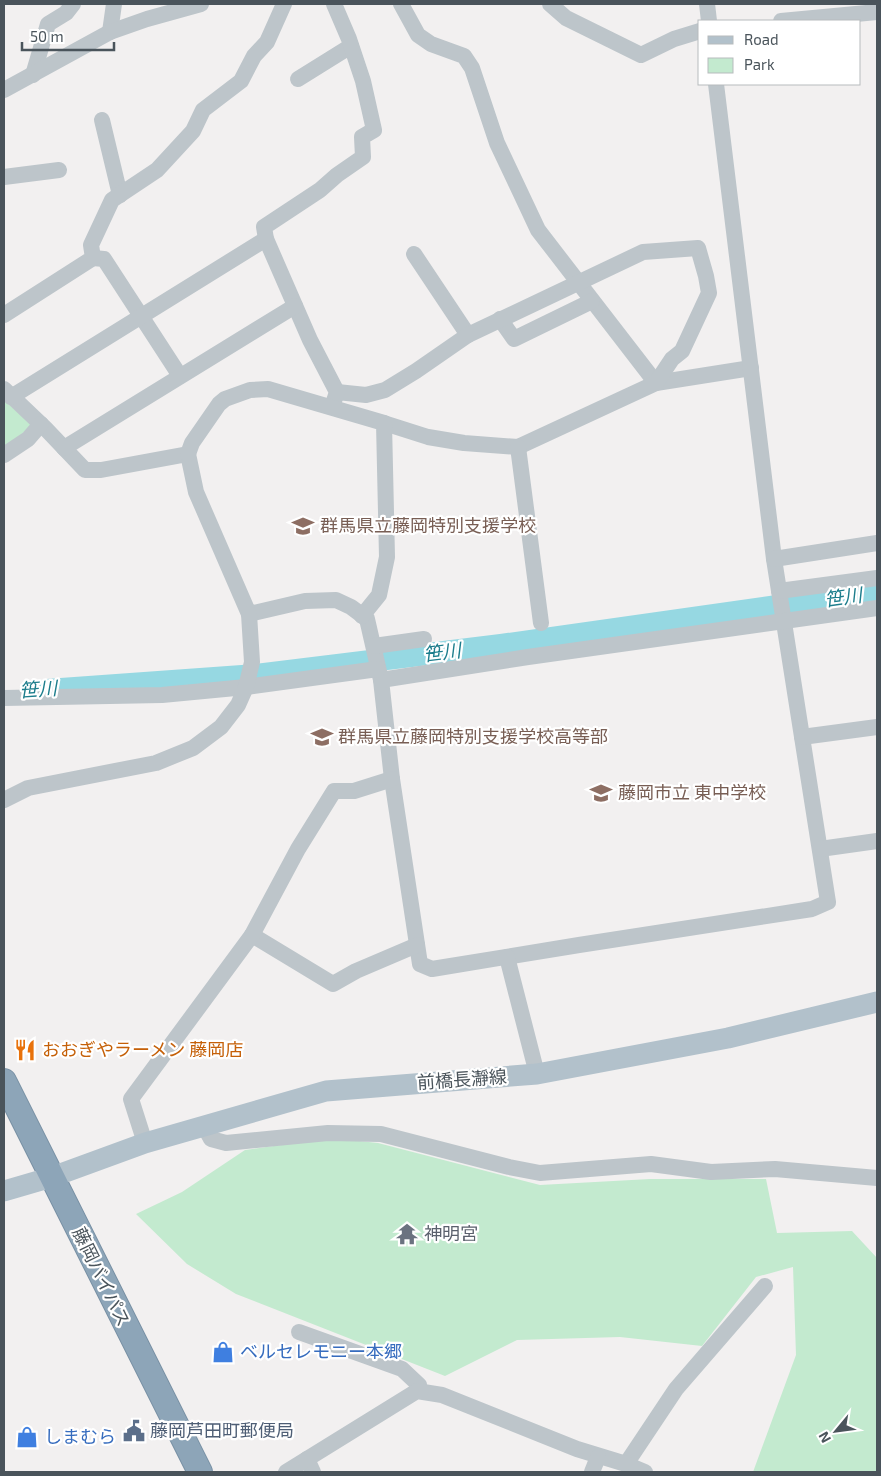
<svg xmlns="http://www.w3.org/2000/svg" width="881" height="1476" font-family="'Exo 2','Noto Sans JP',sans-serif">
<rect width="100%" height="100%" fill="#f2f0f0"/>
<g fill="#c3eacf">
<path d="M 4,400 L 32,425 L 4,449 Z"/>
<path d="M 331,1138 L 378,1143 L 540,1185 L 650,1179 L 766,1179 L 777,1233 L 852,1231 L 877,1258 L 877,1472 L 753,1472 L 796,1355 L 793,1267 L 756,1277 L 702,1346 L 620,1337 L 517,1340 L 445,1376 L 236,1294 L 187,1264 L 136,1214 L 182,1192 L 245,1150 Z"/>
</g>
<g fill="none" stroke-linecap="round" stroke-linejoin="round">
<path stroke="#96d8e2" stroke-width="22" d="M 47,690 L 256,675 L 501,645 L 877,592"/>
<g stroke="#7890a4" stroke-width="26">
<path id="highway" d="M 4,1081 L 200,1472"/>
</g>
<g stroke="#bdc5ca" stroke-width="16">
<path d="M 401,4 L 418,35 L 431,44 L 464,56 L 472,68 L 497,143 L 538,230 L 656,383 L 751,368"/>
<path d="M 550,4 L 566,18 L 641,55 L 674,39 L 700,31"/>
<path d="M 707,4 L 709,21"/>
<path d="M 781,21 L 877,12"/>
<path d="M 110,32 L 114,4"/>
<path d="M 33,75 L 48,24 L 66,13 L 73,4"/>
<path d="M 298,79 L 351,46"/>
<path d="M 4,90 L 110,32 L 147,19 L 201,4"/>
<path d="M 102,120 L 120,195"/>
<path d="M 4,177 L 59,170"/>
<path d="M 414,254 L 468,335"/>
<path d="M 93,258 L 104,259 L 180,376"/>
<path d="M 4,315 L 93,258 L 91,245 L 112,200 L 157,170 L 193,131 L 203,110 L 241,81 L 254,56 L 267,42 L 284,4"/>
<path d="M 500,319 L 514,339 L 592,301"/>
<path d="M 4,389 L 45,428 L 85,470 L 101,470 L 188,454 L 196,492 L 249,614 L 305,601 L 336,600 L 351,607 L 367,619 L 381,680 L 392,779 L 420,964 L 432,969 L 579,945 L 812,909 L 828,902 L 774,559 L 716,84"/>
<path d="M 337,392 L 366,395 L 385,390 L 416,371 L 468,335 L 643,252 L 698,248 L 706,276 L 709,293 L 682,351 L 672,359 L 656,383 L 518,447 L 464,443 L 428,437 L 384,423"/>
<path d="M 11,397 L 266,239"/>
<path d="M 332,407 L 337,392 L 310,340 L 266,239 L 264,227 L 320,190 L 337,175 L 363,157 L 362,137 L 374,130 L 363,81 L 349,39 L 334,4"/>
<path d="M 518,447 L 541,623"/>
<path d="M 64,448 L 295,306"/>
<path d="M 188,454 L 192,443 L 219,404 L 225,399 L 250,390 L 268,389 L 384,423 L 387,557 L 379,595 L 362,616"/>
<path d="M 4,455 L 28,439 L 41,424"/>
<path d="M 774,559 L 877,543"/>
<path d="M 779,591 L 877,578"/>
<path d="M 374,646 L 424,639"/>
<path d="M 381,680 L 528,657 L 877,608"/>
<path d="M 4,698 L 162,695 L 246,687 L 378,669"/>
<path d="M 802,737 L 877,727"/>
<path d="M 4,800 L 28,788 L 156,763 L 193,748 L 221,727 L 238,705 L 246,687 L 252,662 L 249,614"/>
<path d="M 820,849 L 877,841"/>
<path d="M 252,935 L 333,984 L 356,971 L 417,945"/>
<path d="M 507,957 L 537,1074"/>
<path d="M 204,1126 L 211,1139 L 226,1143 L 328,1133 L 381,1134 L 509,1167 L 540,1173 L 651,1164 L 711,1172 L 775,1169 L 877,1178"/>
<path d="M 145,1143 L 131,1099 L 252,935 L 298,849 L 334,791 L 354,791 L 392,779"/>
<path d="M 299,1332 L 402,1369 L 419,1385 L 417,1391"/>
<path d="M 307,1459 L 313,1472"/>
<path d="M 626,1464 L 676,1389 L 765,1286"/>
<path d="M 286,1472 L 417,1391 L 442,1395 L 577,1449 L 626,1464 L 645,1472"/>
<path d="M 592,1472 L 598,1457"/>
</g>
<path stroke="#b2c1cb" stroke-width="21" d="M 4,1191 L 52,1177 L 145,1143 L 326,1091 L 537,1074 L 728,1038 L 877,1002"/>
<use href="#highway" stroke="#8da5b8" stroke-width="24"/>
</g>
<defs>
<g id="school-bare" transform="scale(1.725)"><path d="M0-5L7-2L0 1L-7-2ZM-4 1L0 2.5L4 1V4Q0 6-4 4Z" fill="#8d6e63" stroke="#fff" stroke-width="2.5" paint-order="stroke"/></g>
<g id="restaurant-bare" transform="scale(1.725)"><path d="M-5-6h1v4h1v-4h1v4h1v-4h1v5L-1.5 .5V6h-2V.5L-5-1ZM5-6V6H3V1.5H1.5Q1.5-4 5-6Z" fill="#e8710a" stroke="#fff" stroke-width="2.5" paint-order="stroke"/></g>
<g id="temple-bare" transform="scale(1.725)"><path d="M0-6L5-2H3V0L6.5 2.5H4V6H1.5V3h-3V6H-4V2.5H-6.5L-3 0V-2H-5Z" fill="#6b7280" stroke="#fff" stroke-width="2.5" paint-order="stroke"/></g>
<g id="shop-bare" transform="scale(1.725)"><path d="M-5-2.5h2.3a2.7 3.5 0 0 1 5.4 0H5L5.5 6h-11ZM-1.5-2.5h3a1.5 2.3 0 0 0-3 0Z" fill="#3f7fe0" stroke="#fff" stroke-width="2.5" paint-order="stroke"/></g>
<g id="civic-bare" transform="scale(1.725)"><path d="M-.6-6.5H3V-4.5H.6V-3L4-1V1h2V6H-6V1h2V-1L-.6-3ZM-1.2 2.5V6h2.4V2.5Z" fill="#5c6f8a" stroke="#fff" stroke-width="2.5" paint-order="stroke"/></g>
</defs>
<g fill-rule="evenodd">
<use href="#school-bare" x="303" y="526"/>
<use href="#school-bare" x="322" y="737"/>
<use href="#school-bare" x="601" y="793"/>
<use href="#restaurant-bare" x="25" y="1050"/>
<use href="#temple-bare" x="407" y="1234"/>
<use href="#shop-bare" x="223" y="1352"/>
<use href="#civic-bare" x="134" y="1431"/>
<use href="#shop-bare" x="27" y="1437"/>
</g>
<g text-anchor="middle" stroke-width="4.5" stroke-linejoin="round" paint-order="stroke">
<g font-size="18" fill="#785e54" stroke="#fff" text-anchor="start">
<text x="320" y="532">群馬県立藤岡特別支援学校</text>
<text x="338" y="743">群馬県立藤岡特別支援学校高等部</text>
<text x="618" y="799">藤岡市立 東中学校</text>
</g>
<g font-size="18" fill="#c56008" stroke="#fff" text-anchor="start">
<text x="42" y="1056">おおぎやラーメン 藤岡店</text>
</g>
<g font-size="18" fill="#4a545b" stroke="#fff">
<text transform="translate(462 1080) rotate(-4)" y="6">前橋長瀞線</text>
<text transform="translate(101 1277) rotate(64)" y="6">藤岡バイパス</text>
</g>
<g font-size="18" fill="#5b616d" stroke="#fff" text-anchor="start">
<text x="424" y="1240">神明宮</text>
</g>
<g font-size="18" fill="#366cbe" stroke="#fff" text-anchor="start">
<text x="240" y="1358">ベルセレモニー本郷</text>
<text x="44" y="1443">しまむら</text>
</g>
<g font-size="18" fill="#4e5e75" stroke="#fff" text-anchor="start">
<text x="150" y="1437">藤岡芦田町郵便局</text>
</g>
<g font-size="19" font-style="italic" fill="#1c7d8c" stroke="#fff">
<text transform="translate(843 597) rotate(-8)" y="7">笹川</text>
<text transform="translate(442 652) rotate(-7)" y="7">笹川</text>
<text transform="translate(38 689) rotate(-4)" y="7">笹川</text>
</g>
</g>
<rect width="881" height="1476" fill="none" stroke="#4a545b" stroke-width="10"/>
<rect x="698" y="20" width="162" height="65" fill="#ffffff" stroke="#b7bbbd"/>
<rect x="708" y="36" width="25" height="8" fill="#b2c1cb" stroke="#b7bbbd"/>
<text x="744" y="45" font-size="15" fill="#4a545b">Road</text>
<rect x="708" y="58" width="25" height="15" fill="#c3eacf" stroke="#b7bbbd"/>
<text x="744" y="70" font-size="15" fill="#4a545b">Park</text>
<g transform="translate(836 1431) rotate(241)" stroke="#ffffff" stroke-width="4" paint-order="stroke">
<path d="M0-4L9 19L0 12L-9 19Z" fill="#4a545b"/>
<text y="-8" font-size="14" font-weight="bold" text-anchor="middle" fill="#4a545b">N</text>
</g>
<path d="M22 42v8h92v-8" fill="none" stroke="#4a545b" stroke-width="2.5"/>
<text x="30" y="42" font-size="15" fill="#4a545b" stroke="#ffffff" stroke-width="4" paint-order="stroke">50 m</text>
</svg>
